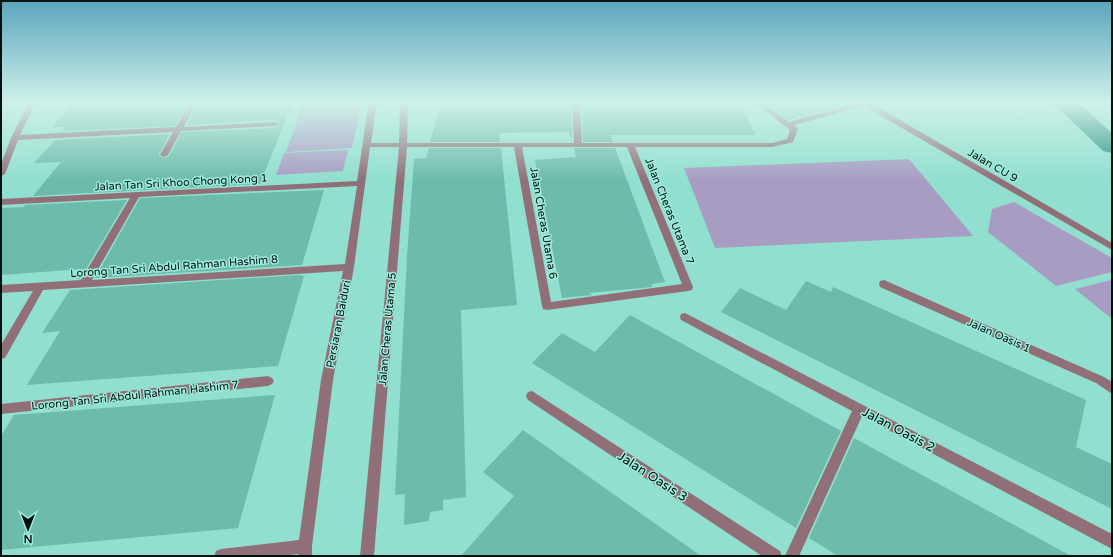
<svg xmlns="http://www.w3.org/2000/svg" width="1113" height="557" font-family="'Varela Round',sans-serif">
<rect width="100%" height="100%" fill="#91dfce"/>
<g fill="#a89cc3">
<path d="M 304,102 L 362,102 L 352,148 L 286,152 Z"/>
<path d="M 348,150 L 343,171 L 276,175 L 284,153 Z"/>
<path d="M 909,159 L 973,236 L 715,248 L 684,168 Z"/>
<path d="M 1014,202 L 1112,258 L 1112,272 L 1056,286 L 988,232 L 992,209 Z"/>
<path d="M 1111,280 L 1112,281 L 1112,319 L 1075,289 Z"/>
</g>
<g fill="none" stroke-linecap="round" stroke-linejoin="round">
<path fill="#268d7c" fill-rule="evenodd" d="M 1052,102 L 1077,102 L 1112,133 L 1112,153 L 1103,151 Z"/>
</g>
<g fill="#6dbbaa">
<path d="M 75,102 L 188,102 L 175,126 L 62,131 L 66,127 L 52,127 Z"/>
<path d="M 198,102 L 293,102 L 260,184 L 33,196 L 61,162 L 34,163 L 55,140 L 170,134 L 159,154 L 159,156 L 165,158 L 169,156 L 182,132 L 275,128 L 280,125 L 275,120 L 187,125 Z"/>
<path d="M 441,102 L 571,102 L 572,142 L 569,132 L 499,133 L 500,142 L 430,142 Z"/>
<path d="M 582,102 L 741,102 L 755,135 L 610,135 L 613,142 L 583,142 Z"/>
<path d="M 766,102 L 835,102 L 836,107 L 789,120 Z"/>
<path d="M 429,148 L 501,148 L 517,305 L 461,310 L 466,497 L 443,500 L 443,510 L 430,512 L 429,521 L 404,525 L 405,494 L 395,495 L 407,256 L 414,159 L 426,158 Z"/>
<path d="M 574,148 L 615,148 L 665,282 L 652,284 L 652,287 L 589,293 L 592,295 L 562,298 L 535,160 L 576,157 Z"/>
<path d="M 324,190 L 302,265 L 95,278 L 140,198 Z"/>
<path d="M 127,200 L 80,279 L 77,279 L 83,269 L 1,275 L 1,208 L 24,207 L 25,205 Z"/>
<path d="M 299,275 L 304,276 L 278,366 L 27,385 L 60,331 L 42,333 L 70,290 Z"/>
<path d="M 806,281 L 831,292 L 833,287 L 1086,400 L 1076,447 L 1112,464 L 1112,509 L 721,312 L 740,288 L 786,310 Z"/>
<path d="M 630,315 L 841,431 L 796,528 L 532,363 L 562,333 L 595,352 Z"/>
<path d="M 275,395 L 238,528 L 1,550 L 1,436 L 14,415 Z"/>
<path d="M 523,430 L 626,503 L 701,556 L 461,556 L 514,496 L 483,472 Z"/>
<path d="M 854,438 L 1027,532 L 1071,556 L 838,556 L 809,538 Z"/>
</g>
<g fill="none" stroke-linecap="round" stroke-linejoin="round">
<g fill="#906f79" fill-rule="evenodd">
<path d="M 29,102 L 36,102 L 20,135 L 176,127 L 190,102 L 197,102 L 184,127 L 275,122 L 279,124 L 275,126 L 181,131 L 168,155 L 164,157 L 160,155 L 173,132 L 18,140 L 5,174 L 1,176 L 1,164 L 11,138 Z"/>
<path d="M 369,102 L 377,102 L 371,143 L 399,143 L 400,102 L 408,102 L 407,143 L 574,143 L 572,102 L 580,102 L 582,143 L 772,143 L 787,139 L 790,130 L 754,102 L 762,102 L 789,122 L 859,102 L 869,102 L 1112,243 L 1112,250 L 864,106 L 794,125 L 798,129 L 793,142 L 772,147 L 635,147 L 693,287 L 692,290 L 688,291 L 547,310 L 543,309 L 542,306 L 514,147 L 407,147 L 374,556 L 360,556 L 399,147 L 370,147 L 354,267 L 333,380 L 312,546 L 312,556 L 298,556 L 298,554 L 281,556 L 214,556 L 216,551 L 221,549 L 299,540 L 321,380 L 343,271 L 43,290 L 5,358 L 1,359 L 1,345 L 33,291 L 1,293 L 1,285 L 81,280 L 130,198 L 1,205 L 1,199 L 357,181 ZM 522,147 L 627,147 L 682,284 L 551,302 ZM 357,186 L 345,264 L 92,280 L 139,197 Z"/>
<path d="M 884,280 L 1104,377 L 1112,382 L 1112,394 L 1096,383 L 880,287 L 879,284 L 880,281 Z"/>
<path d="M 685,313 L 1112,534 L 1112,549 L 862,416 L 799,556 L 785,556 L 852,411 L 681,320 L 680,317 L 681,314 Z"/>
<path d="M 268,376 L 272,378 L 274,381 L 272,384 L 268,386 L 1,414 L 1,404 Z"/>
<path d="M 532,391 L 780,551 L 782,556 L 762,556 L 528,400 L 526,396 L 528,392 Z"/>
</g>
</g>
<linearGradient id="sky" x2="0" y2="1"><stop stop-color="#5aa4bd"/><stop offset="0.57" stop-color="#cef1e9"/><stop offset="1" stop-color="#cef1e9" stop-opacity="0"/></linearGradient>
<rect width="1113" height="180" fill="url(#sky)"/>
<g text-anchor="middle" stroke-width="3" stroke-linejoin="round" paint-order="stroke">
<g font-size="11" fill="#00120e" stroke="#9eecdb">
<text transform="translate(993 165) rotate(30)" y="4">Jalan CU 9</text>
<text transform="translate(181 182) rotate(-3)" y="4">Jalan Tan Sri Khoo Chong Kong 1</text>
<text transform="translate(670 211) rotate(68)" y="4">Jalan Cheras Utama 7</text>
<text transform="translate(544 223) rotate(80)" y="4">Jalan Cheras Utama 6</text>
<text transform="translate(174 266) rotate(-4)" y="4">Lorong Tan Sri Abdul Rahman Hashim 8</text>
<text transform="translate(338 324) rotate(-79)" y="4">Persiaran Baiduri</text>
<text transform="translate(387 329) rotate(-85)" y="4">Jalan Cheras Utama 5</text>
<text transform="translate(999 335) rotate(24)" y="4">Jalan Oasis 1</text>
<text transform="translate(135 395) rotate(-6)" y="4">Lorong Tan Sri Abdul Rahman Hashim 7</text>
</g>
<g font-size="13" fill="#00120e" stroke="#9eecdb">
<text transform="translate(899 429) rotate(28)" y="5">Jalan Oasis 2</text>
<text transform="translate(653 476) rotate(33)" y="5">Jalan Oasis 3</text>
</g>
</g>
<rect width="1113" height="557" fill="none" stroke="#00120e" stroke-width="4"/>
<g transform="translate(28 529) rotate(180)" stroke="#9eecdb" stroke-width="3" paint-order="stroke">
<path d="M0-3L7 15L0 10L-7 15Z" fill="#00120e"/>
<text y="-6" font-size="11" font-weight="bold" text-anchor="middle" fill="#00120e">N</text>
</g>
</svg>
